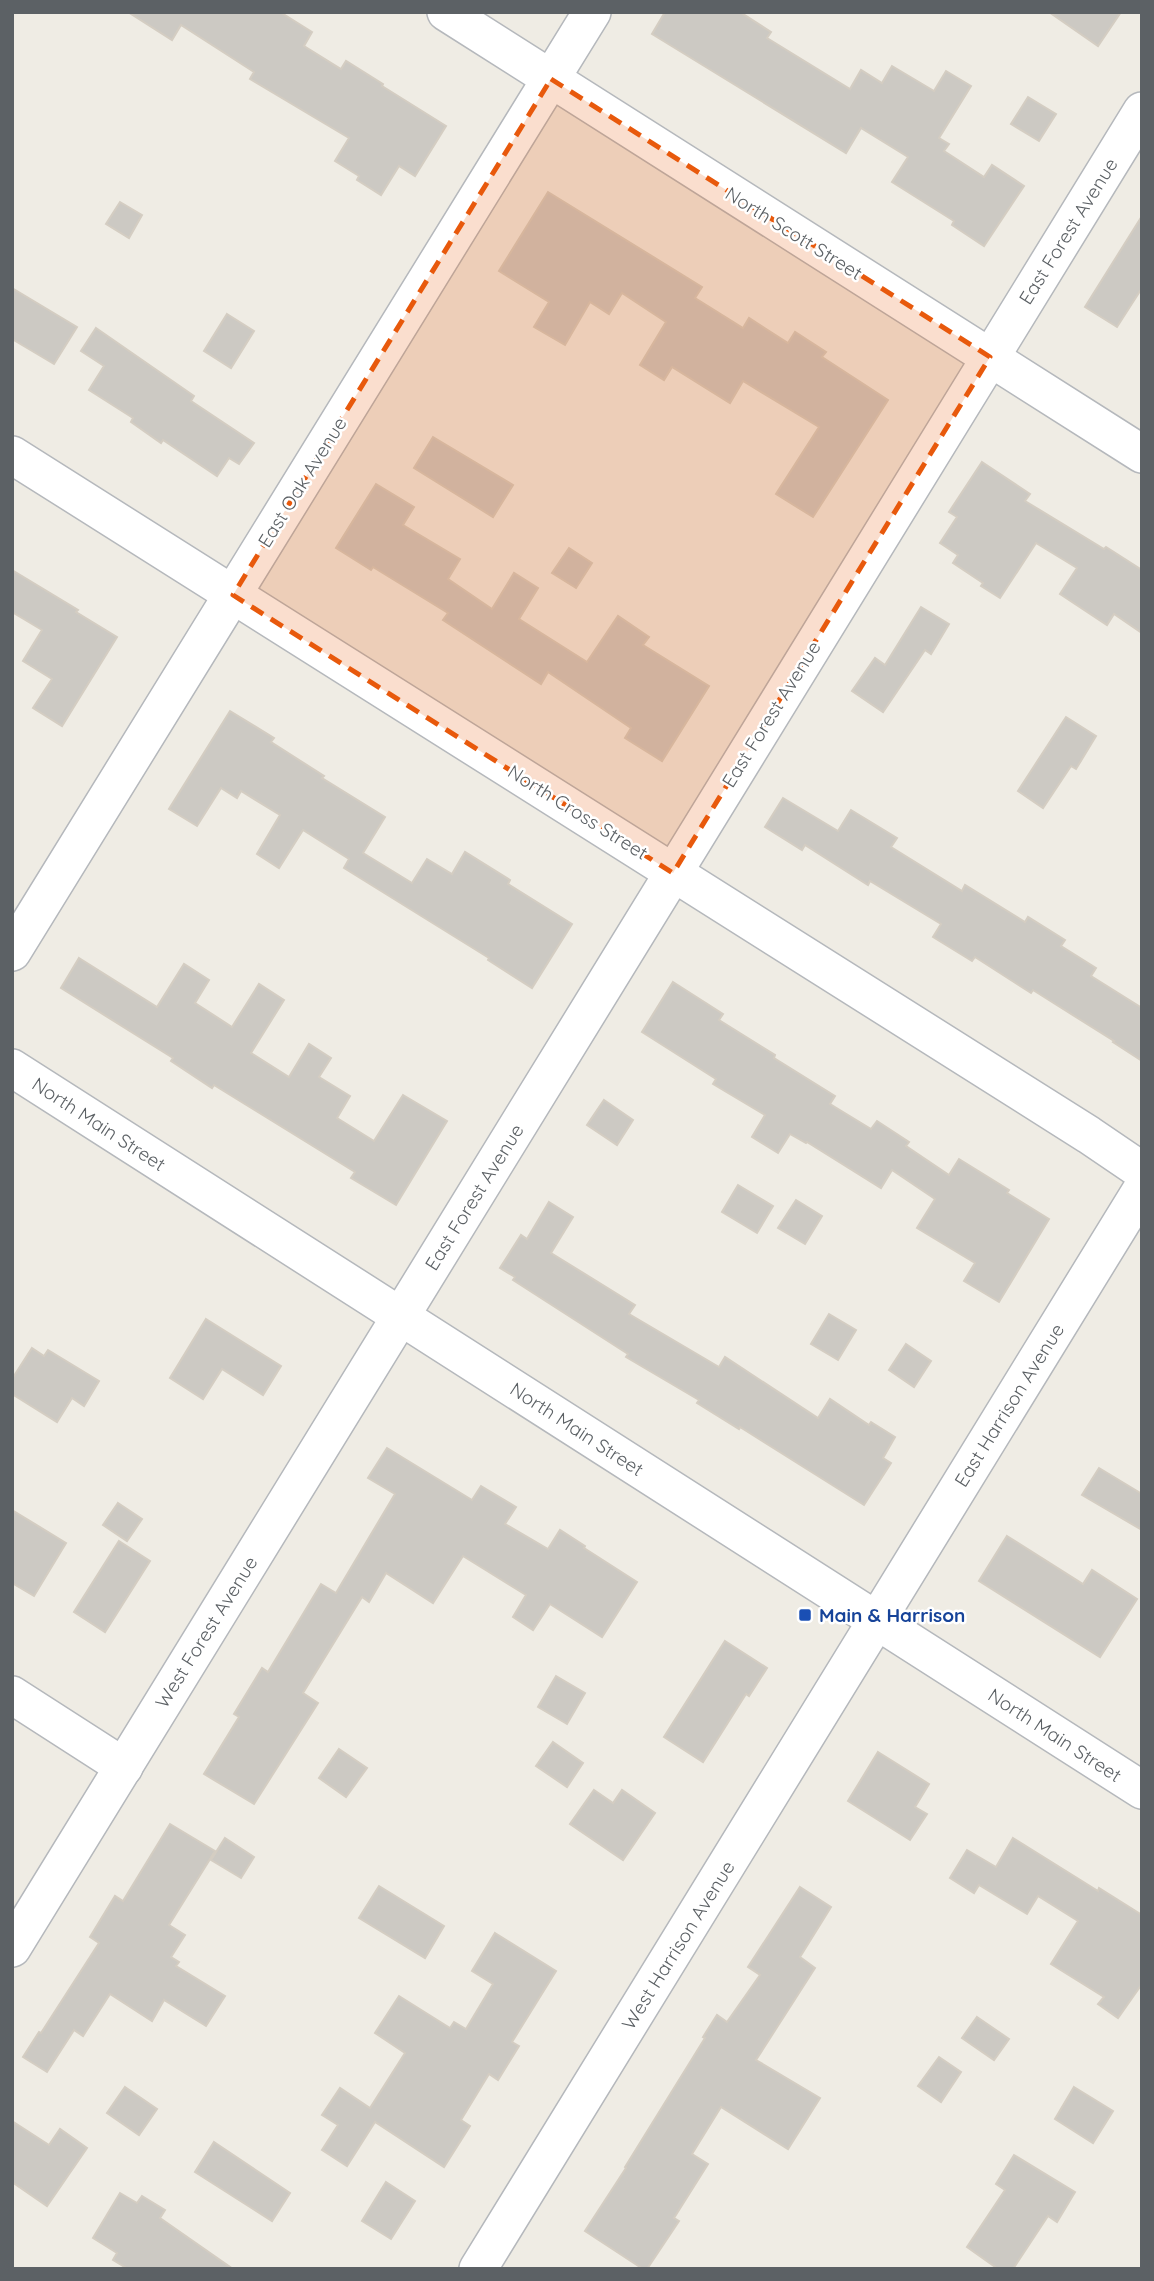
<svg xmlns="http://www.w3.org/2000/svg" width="1154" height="2281" font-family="Quicksand,sans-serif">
<rect width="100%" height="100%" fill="#efece4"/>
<g fill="#ccc9c3" stroke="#d4cdc2" stroke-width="2">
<path d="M 128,12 L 280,12 L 312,32 L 304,46 L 341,69 L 346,61 L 383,84 L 382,86 L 446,126 L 415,176 L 399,166 L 381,195 L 357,180 L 359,176 L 335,161 L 349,138 L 250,79 L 254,72 L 181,25 L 172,40 Z"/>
<path d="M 665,12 L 740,12 L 771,32 L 767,38 L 850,89 L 861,70 L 882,83 L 892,66 L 934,91 L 946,71 L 971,86 L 939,138 L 949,144 L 944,151 L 984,177 L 992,165 L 1024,186 L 984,246 L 952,225 L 954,221 L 892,182 L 908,157 L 861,128 L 846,153 L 652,34 Z"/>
<path d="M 1049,12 L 1121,12 L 1098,46 Z"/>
<path d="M 1028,97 L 1056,114 L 1039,141 L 1011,124 Z"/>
<path d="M 548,192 L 702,287 L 695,298 L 743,328 L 749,318 L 788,343 L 795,332 L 826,352 L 822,357 L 888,400 L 813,517 L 776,494 L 819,427 L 743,381 L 730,403 L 672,367 L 664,380 L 640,365 L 666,322 L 622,293 L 609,314 L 590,302 L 565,345 L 534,327 L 549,302 L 499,271 Z"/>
<path d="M 120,202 L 142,215 L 129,238 L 106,224 Z"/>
<path d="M 1142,216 L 1142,288 L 1117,327 L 1085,307 Z"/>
<path d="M 12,288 L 77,327 L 54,364 L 12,339 Z"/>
<path d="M 227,314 L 254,331 L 231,368 L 204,351 Z"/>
<path d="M 96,328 L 194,396 L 191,401 L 254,443 L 239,464 L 229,458 L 217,476 L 163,440 L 161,443 L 131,422 L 133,418 L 89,390 L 104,366 L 81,351 Z"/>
<path d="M 433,437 L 513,485 L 493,517 L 414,468 Z"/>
<path d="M 982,462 L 1030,494 L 1025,501 L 1104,549 L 1106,547 L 1142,570 L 1142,633 L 1114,614 L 1107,625 L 1060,594 L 1077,568 L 1036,543 L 1000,598 L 981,586 L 983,583 L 953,563 L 958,555 L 940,543 L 957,517 L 949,512 Z"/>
<path d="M 376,484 L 414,507 L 403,525 L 460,559 L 448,579 L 492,609 L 514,573 L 538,588 L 519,619 L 587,662 L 618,616 L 649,637 L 643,645 L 709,686 L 662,761 L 625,738 L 631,728 L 548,672 L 541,684 L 443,620 L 448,613 L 373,567 L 371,570 L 336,548 Z"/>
<path d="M 569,548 L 592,563 L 576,588 L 552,573 Z"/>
<path d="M 12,570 L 78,610 L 76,612 L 117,637 L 62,726 L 33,708 L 52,679 L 23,661 L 42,630 L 12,612 Z"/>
<path d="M 921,607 L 949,624 L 931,654 L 925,650 L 883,712 L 852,691 L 875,658 L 885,665 Z"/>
<path d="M 230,711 L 274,738 L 271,742 L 324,776 L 322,778 L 385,817 L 363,853 L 412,883 L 427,859 L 452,874 L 465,852 L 510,880 L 508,884 L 572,924 L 532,988 L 488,960 L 489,958 L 344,868 L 349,859 L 303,830 L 279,868 L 257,854 L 280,815 L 241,791 L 237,798 L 221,788 L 197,826 L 169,809 Z"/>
<path d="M 1066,717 L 1096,736 L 1076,769 L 1071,766 L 1043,808 L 1018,791 Z"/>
<path d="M 783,798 L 838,831 L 851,810 L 897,838 L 891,847 L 962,891 L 965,885 L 1025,922 L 1028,917 L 1065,940 L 1061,946 L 1096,968 L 1091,976 L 1142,1008 L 1142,1061 L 1113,1042 L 1114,1041 L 1033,990 L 1031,993 L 975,957 L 972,961 L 933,937 L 941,924 L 870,881 L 868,885 L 805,845 L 802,850 L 765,827 Z"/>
<path d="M 79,958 L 157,1007 L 184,964 L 209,980 L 195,1003 L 232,1027 L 259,984 L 284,1000 L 251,1053 L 289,1077 L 309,1044 L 331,1058 L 319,1077 L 350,1096 L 337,1118 L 374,1141 L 403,1095 L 447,1121 L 396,1205 L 351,1178 L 355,1172 L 214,1085 L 212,1088 L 171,1061 L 173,1058 L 61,988 Z"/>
<path d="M 673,982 L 723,1014 L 719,1020 L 775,1055 L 774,1058 L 835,1096 L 830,1104 L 871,1129 L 877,1121 L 909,1142 L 906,1146 L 949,1175 L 959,1159 L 1009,1190 L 1007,1193 L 1049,1219 L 999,1302 L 964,1281 L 975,1263 L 917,1228 L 935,1199 L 892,1170 L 881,1188 L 807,1142 L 806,1143 L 790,1134 L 778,1153 L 752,1137 L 765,1115 L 713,1084 L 716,1079 L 642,1032 Z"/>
<path d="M 604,1100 L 633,1120 L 617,1145 L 587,1125 Z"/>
<path d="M 738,1185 L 773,1206 L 757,1233 L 722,1212 Z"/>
<path d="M 796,1200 L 822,1216 L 805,1244 L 778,1228 Z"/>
<path d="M 549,1202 L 573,1217 L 551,1253 L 635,1305 L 629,1314 L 719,1367 L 725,1357 L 818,1418 L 830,1399 L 869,1425 L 871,1422 L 895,1437 L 883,1458 L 891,1463 L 864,1505 L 740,1427 L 739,1429 L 697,1403 L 699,1400 L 626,1357 L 628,1354 L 513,1280 L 515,1277 L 500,1268 L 521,1235 L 527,1239 Z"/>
<path d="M 829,1314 L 856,1330 L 838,1360 L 811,1344 Z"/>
<path d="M 206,1319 L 281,1366 L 263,1395 L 222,1369 L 203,1399 L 170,1378 Z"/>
<path d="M 906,1344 L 931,1361 L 914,1387 L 889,1370 Z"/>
<path d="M 32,1348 L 44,1356 L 48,1350 L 99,1381 L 84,1406 L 72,1398 L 57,1422 L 12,1394 L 12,1379 Z"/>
<path d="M 387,1448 L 472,1500 L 481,1486 L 516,1507 L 505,1524 L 548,1549 L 560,1530 L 585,1546 L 584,1548 L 637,1582 L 602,1637 L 550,1604 L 533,1630 L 513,1617 L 526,1595 L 463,1556 L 433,1603 L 386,1573 L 369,1602 L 362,1597 L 303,1693 L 318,1703 L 254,1804 L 204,1774 L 239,1717 L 234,1714 L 262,1668 L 268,1672 L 321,1584 L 336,1593 L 395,1494 L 368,1478 Z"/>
<path d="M 1099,1468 L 1142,1494 L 1142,1530 L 1082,1495 Z"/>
<path d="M 118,1503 L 142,1519 L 127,1541 L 103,1525 Z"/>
<path d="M 12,1510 L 66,1543 L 34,1596 L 12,1583 Z"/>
<path d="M 1007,1536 L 1083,1584 L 1092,1570 L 1137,1599 L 1100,1657 L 979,1581 Z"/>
<path d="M 119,1541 L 150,1561 L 105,1632 L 74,1612 Z"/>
<path d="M 725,1641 L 767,1668 L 749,1696 L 746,1694 L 703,1762 L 664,1737 Z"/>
<path d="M 556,1676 L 585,1693 L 567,1724 L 538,1707 Z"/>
<path d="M 553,1742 L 583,1763 L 567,1787 L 536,1766 Z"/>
<path d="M 339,1749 L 367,1768 L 346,1797 L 319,1778 Z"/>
<path d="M 878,1752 L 929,1784 L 915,1807 L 927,1814 L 910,1840 L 848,1801 Z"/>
<path d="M 594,1790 L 613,1803 L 622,1790 L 655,1813 L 623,1860 L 570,1824 Z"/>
<path d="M 170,1824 L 215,1851 L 169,1925 L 185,1935 L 171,1957 L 179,1962 L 176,1966 L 225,1996 L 206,2026 L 164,2000 L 152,2021 L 110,1994 L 83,2036 L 74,2030 L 47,2072 L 23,2057 L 39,2032 L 41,2033 L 99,1943 L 90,1937 L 115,1896 L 123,1901 Z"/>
<path d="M 225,1838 L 254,1857 L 241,1878 L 211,1860 Z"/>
<path d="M 1013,1838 L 1098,1891 L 1099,1888 L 1142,1915 L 1142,1984 L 1118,2018 L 1098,2004 L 1104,1997 L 1051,1964 L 1078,1921 L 1038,1896 L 1027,1914 L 979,1885 L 974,1893 L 950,1878 L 967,1850 L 996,1867 Z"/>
<path d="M 379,1886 L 444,1926 L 425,1958 L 359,1918 Z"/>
<path d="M 800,1887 L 831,1907 L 800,1957 L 815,1968 L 756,2060 L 820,2098 L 788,2149 L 721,2107 L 692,2154 L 708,2164 L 674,2218 L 679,2221 L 647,2269 L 643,2269 L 585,2231 L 626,2168 L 625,2167 L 705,2038 L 703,2037 L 717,2015 L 727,2022 L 760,1975 L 748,1967 Z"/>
<path d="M 495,1933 L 556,1971 L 512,2042 L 519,2046 L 498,2080 L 489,2074 L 461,2120 L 470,2126 L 444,2167 L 375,2122 L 347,2166 L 322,2150 L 338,2125 L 322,2115 L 340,2088 L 370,2108 L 405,2053 L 375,2033 L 399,1996 L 450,2028 L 454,2022 L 466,2029 L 493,1984 L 472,1971 Z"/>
<path d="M 977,2017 L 1009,2039 L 994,2060 L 962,2038 Z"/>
<path d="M 939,2057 L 961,2072 L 941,2102 L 918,2086 Z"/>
<path d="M 125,2087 L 157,2109 L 139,2135 L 107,2113 Z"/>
<path d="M 1074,2087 L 1113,2111 L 1093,2143 L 1055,2119 Z"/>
<path d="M 12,2121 L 49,2145 L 60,2129 L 87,2148 L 47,2206 L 12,2182 Z"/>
<path d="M 214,2142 L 290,2193 L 272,2221 L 195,2172 Z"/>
<path d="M 1014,2155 L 1075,2192 L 1057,2222 L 1048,2216 L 1013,2269 L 998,2269 L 967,2247 L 1005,2190 L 996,2184 Z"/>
<path d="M 386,2182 L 415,2201 L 391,2239 L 362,2221 Z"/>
<path d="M 120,2193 L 137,2203 L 142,2196 L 165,2210 L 160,2218 L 233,2269 L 128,2269 L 113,2260 L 117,2253 L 93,2238 Z"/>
</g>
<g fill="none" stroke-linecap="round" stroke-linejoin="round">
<g stroke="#b5b8bc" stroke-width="40">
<g id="minor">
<path d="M 446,12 L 1142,454"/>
<path d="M 12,455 L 1089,1135 L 1142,1171"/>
<path d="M 12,952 L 592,12"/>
<path d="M 12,1068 L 1142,1790"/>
<path d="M 12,1695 L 124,1767"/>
<path d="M 12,1948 L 1142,111"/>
<path d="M 478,2269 L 1142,1189"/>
</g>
</g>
<use href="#minor" stroke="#fff" stroke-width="37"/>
</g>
<path fill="#e8590c" fill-opacity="0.2" stroke="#e8590c" stroke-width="5" stroke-dasharray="14 9" stroke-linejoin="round" d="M 551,79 L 990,357 L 673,873 L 233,595 Z"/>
<rect fill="#1a4fb4" stroke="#fff" stroke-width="2.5" x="798" y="1608" width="14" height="14" rx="3.5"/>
<g text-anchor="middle" stroke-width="5" stroke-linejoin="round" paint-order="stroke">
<g font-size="19" fill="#5c6165" stroke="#fff">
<text transform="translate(1068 231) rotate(-58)" y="7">East Forest Avenue</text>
<text transform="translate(794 233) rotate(32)" y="7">North Scott Street</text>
<text transform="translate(302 482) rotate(-58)" y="7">East Oak Avenue</text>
<text transform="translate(771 714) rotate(-58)" y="7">East Forest Avenue</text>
<text transform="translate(578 812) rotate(32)" y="7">North Cross Street</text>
<text transform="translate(99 1124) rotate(33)" y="7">North Main Street</text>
<text transform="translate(474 1197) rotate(-58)" y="7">East Forest Avenue</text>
<text transform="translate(1009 1405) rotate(-58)" y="7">East Harrison Avenue</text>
<text transform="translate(577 1429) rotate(33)" y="7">North Main Street</text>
<text transform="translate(206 1632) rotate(-58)" y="7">West Forest Avenue</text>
<text transform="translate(1055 1735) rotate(33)" y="7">North Main Street</text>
<text transform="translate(678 1945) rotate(-58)" y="7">West Harrison Avenue</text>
</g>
<g font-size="19" font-weight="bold" fill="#164399" stroke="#fff" text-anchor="start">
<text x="819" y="1622">Main &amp; Harrison</text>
</g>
</g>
<rect width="1154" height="2281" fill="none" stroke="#5c6165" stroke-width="28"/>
</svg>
